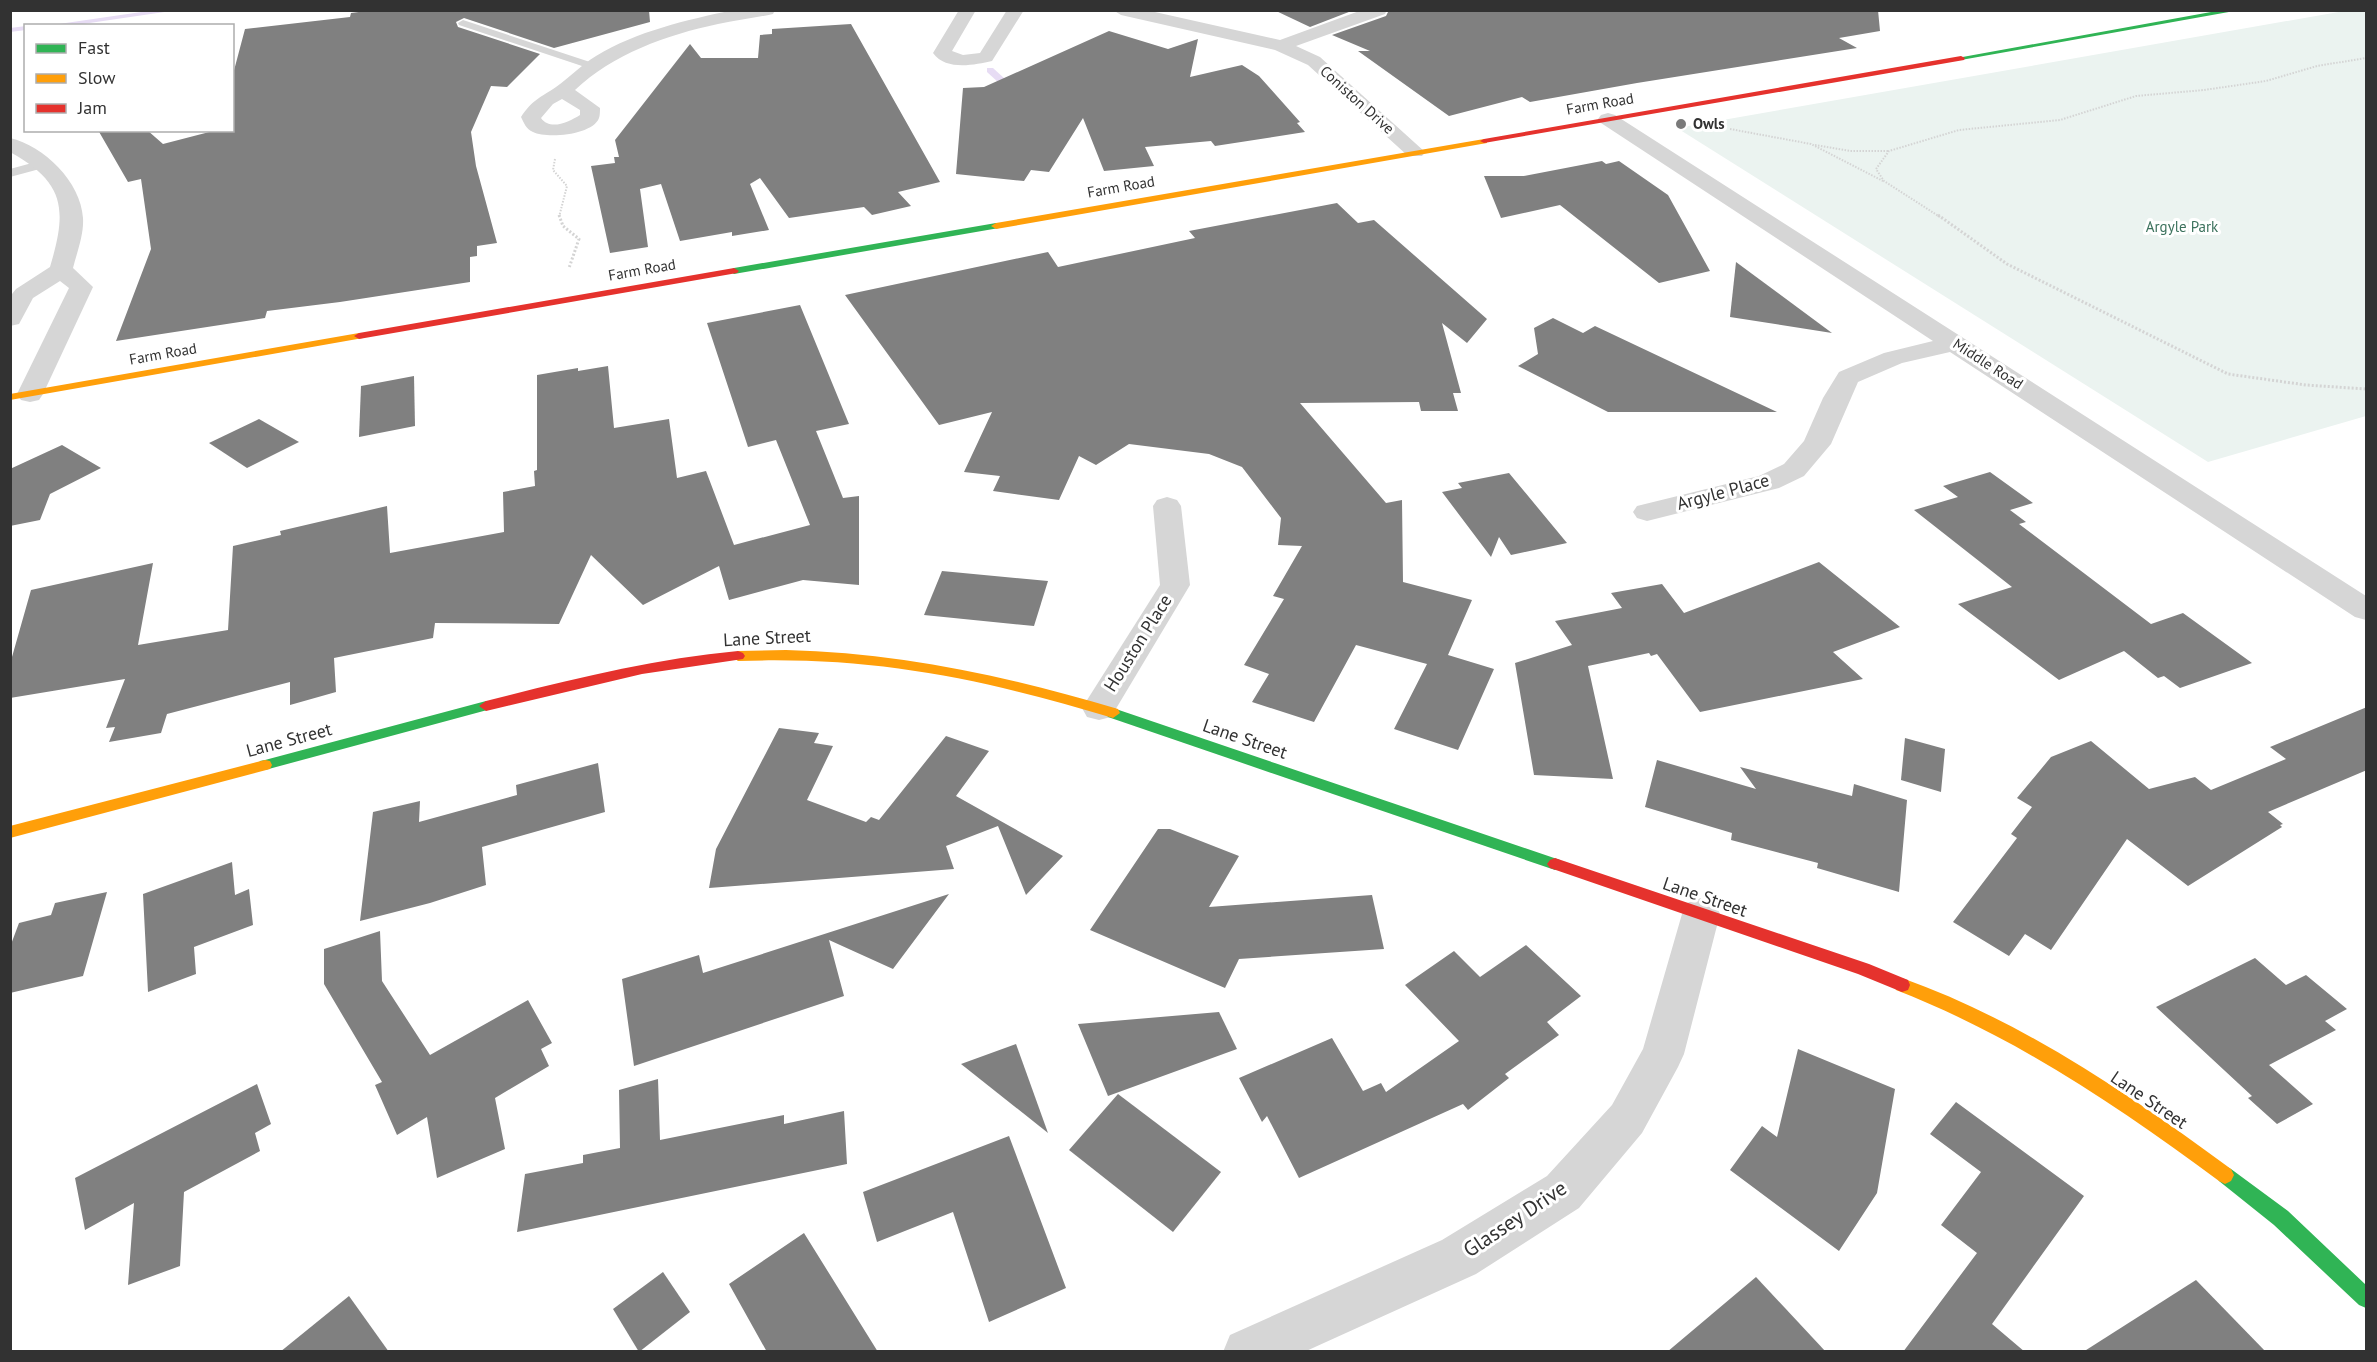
<svg xmlns="http://www.w3.org/2000/svg" width="2377" height="1362" font-family="'PT Sans',sans-serif">
<rect width="100%" height="100%" fill="#fff"/>
<path fill="#ebf3f0" d="M 2350,10 L 2366,11 L 2366,416 L 2208,462 L 1677,128 Z"/>
<g fill="none" stroke-linecap="round" stroke-linejoin="round">
<g fill="#e7dcf4" fill-rule="evenodd">
<path d="M 155,10 L 178,10 L 69,26 L 45,26 Z"/>
<path d="M 26,26 L 26,30 L 10,32 L 10,28 Z"/>
<path d="M 987,68 L 993,68 L 1005,79 L 1005,83 L 999,83 L 987,72 Z"/>
</g>
</g>
<g fill="#808080">
<path d="M 374,10 L 649,10 L 650,22 L 554,48 L 464,18 L 456,22 L 458,27 L 540,54 L 507,87 L 491,86 L 471,132 L 476,166 L 497,243 L 477,246 L 477,256 L 470,257 L 470,282 L 340,302 L 267,311 L 265,318 L 116,341 L 151,249 L 141,179 L 128,182 L 98,130 L 147,130 L 163,144 L 217,130 L 232,130 L 232,78 L 245,29 L 350,17 L 351,13 Z"/>
<path d="M 1274,10 L 1354,10 L 1310,27 Z"/>
<path d="M 1389,10 L 1878,10 L 1880,31 L 1839,38 L 1857,48 L 1637,83 L 1530,102 L 1522,97 L 1449,116 L 1358,51 L 1370,51 L 1332,35 L 1386,16 Z"/>
<path d="M 851,24 L 940,182 L 898,192 L 911,206 L 872,215 L 864,207 L 789,218 L 760,178 L 750,184 L 769,230 L 732,236 L 732,232 L 680,241 L 661,184 L 640,189 L 648,247 L 610,253 L 591,166 L 615,163 L 614,157 L 619,157 L 615,140 L 690,44 L 701,58 L 758,58 L 760,35 L 772,34 L 772,29 Z"/>
<path d="M 1109,31 L 1168,49 L 1198,39 L 1190,77 L 1242,65 L 1259,76 L 1300,122 L 1297,123 L 1305,132 L 1215,146 L 1211,141 L 1145,147 L 1154,166 L 1104,171 L 1083,118 L 1049,172 L 1031,170 L 1024,181 L 956,174 L 963,88 L 984,87 Z"/>
<path d="M 1602,161 L 1606,164 L 1619,161 L 1668,195 L 1710,271 L 1659,283 L 1560,205 L 1501,218 L 1484,176 L 1524,176 Z"/>
<path d="M 1337,203 L 1358,223 L 1374,220 L 1487,319 L 1467,343 L 1442,323 L 1461,393 L 1453,393 L 1458,411 L 1421,411 L 1419,402 L 1300,403 L 1386,503 L 1402,500 L 1403,582 L 1472,600 L 1448,655 L 1494,669 L 1458,750 L 1394,729 L 1427,664 L 1356,645 L 1314,722 L 1252,702 L 1269,674 L 1244,665 L 1284,599 L 1273,596 L 1302,546 L 1278,545 L 1281,518 L 1242,467 L 1209,454 L 1129,444 L 1096,465 L 1079,456 L 1059,500 L 993,491 L 1000,476 L 964,472 L 992,412 L 939,425 L 845,295 L 1048,252 L 1058,267 L 1195,238 L 1189,231 Z"/>
<path d="M 1736,262 L 1832,333 L 1730,317 Z"/>
<path d="M 800,305 L 849,424 L 816,431 L 843,498 L 859,496 L 859,585 L 803,580 L 729,600 L 719,566 L 643,605 L 591,555 L 559,624 L 435,623 L 433,638 L 334,658 L 336,692 L 290,705 L 290,682 L 167,714 L 161,733 L 109,742 L 115,727 L 106,728 L 125,679 L 10,698 L 10,664 L 31,590 L 153,563 L 138,645 L 228,630 L 233,546 L 281,535 L 280,531 L 387,506 L 390,553 L 504,532 L 503,492 L 535,486 L 534,471 L 537,470 L 537,375 L 578,368 L 578,371 L 608,366 L 614,428 L 669,419 L 677,478 L 706,471 L 734,545 L 810,525 L 776,440 L 748,447 L 707,323 Z"/>
<path d="M 1553,318 L 1583,333 L 1595,326 L 1777,412 L 1608,412 L 1518,366 L 1538,354 L 1534,328 Z"/>
<path d="M 414,376 L 415,426 L 359,437 L 361,386 Z"/>
<path d="M 259,419 L 299,442 L 247,468 L 209,443 Z"/>
<path d="M 62,445 L 101,468 L 50,494 L 40,520 L 10,526 L 10,469 Z"/>
<path d="M 1990,472 L 2033,503 L 2010,510 L 2026,522 L 2019,524 L 2151,624 L 2183,613 L 2252,663 L 2180,688 L 2164,676 L 2158,678 L 2124,651 L 2059,680 L 1958,604 L 2012,587 L 1914,510 L 1958,497 L 1943,486 Z"/>
<path d="M 1509,473 L 1567,543 L 1511,555 L 1499,537 L 1491,557 L 1442,492 L 1462,488 L 1458,483 Z"/>
<path d="M 1819,562 L 1900,627 L 1833,652 L 1863,679 L 1700,712 L 1657,654 L 1651,656 L 1649,653 L 1588,666 L 1613,779 L 1534,775 L 1515,663 L 1572,645 L 1555,621 L 1622,608 L 1611,593 L 1662,584 L 1684,613 Z"/>
<path d="M 942,571 L 1048,581 L 1034,626 L 924,615 Z"/>
<path d="M 2367,707 L 2367,770 L 2268,812 L 2283,824 L 2280,825 L 2282,827 L 2188,886 L 2127,839 L 2051,950 L 2025,934 L 2009,956 L 1953,922 L 2017,838 L 2011,834 L 2032,807 L 2017,798 L 2051,757 L 2091,741 L 2149,789 L 2195,777 L 2211,790 L 2286,759 L 2270,747 Z"/>
<path d="M 779,728 L 819,733 L 814,743 L 833,746 L 807,800 L 866,822 L 871,817 L 879,820 L 946,736 L 989,751 L 956,796 L 1063,856 L 1026,895 L 998,826 L 946,846 L 954,869 L 709,888 L 716,849 Z"/>
<path d="M 1905,738 L 1945,749 L 1941,792 L 1901,780 Z"/>
<path d="M 1657,760 L 1756,789 L 1740,767 L 1852,796 L 1854,784 L 1907,800 L 1899,892 L 1817,868 L 1818,863 L 1731,840 L 1732,833 L 1645,807 Z"/>
<path d="M 598,763 L 605,812 L 482,847 L 486,885 L 430,903 L 360,921 L 373,812 L 420,801 L 419,822 L 517,795 L 516,785 Z"/>
<path d="M 1158,829 L 1170,829 L 1239,856 L 1209,907 L 1372,895 L 1384,949 L 1239,959 L 1225,988 L 1090,930 Z"/>
<path d="M 232,862 L 235,895 L 249,889 L 253,925 L 194,947 L 196,974 L 148,992 L 143,894 Z"/>
<path d="M 107,892 L 83,976 L 10,993 L 10,947 L 19,923 L 51,915 L 55,903 Z"/>
<path d="M 949,894 L 893,969 L 829,940 L 844,996 L 634,1066 L 622,979 L 699,955 L 703,973 Z"/>
<path d="M 380,931 L 382,981 L 430,1055 L 528,1000 L 552,1043 L 541,1049 L 549,1066 L 495,1098 L 505,1149 L 437,1178 L 427,1117 L 397,1135 L 375,1085 L 382,1082 L 324,984 L 324,949 Z"/>
<path d="M 1526,945 L 1581,996 L 1547,1022 L 1559,1035 L 1505,1074 L 1509,1078 L 1468,1110 L 1463,1104 L 1299,1178 L 1267,1116 L 1262,1122 L 1239,1078 L 1332,1038 L 1363,1091 L 1381,1083 L 1386,1092 L 1459,1041 L 1405,985 L 1454,951 L 1480,977 Z"/>
<path d="M 2255,958 L 2286,985 L 2306,975 L 2347,1009 L 2325,1021 L 2336,1030 L 2269,1065 L 2313,1104 L 2277,1124 L 2248,1098 L 2252,1096 L 2156,1007 Z"/>
<path d="M 1219,1012 L 1237,1049 L 1108,1096 L 1078,1024 Z"/>
<path d="M 1016,1044 L 1048,1133 L 961,1064 Z"/>
<path d="M 1798,1049 L 1895,1089 L 1877,1193 L 1839,1251 L 1730,1170 L 1762,1126 L 1777,1137 Z"/>
<path d="M 658,1079 L 660,1140 L 784,1115 L 784,1124 L 844,1111 L 847,1164 L 517,1232 L 525,1174 L 583,1163 L 583,1155 L 620,1148 L 619,1090 Z"/>
<path d="M 257,1084 L 271,1124 L 255,1133 L 260,1151 L 184,1192 L 180,1266 L 128,1285 L 134,1203 L 85,1230 L 75,1178 Z"/>
<path d="M 1118,1094 L 1221,1172 L 1173,1232 L 1069,1150 Z"/>
<path d="M 1956,1102 L 2084,1196 L 1992,1324 L 2025,1352 L 1903,1352 L 1977,1253 L 1941,1225 L 1981,1172 L 1930,1134 Z"/>
<path d="M 1009,1136 L 1066,1288 L 989,1322 L 953,1212 L 877,1242 L 863,1192 Z"/>
<path d="M 804,1233 L 850,1307 L 878,1352 L 767,1352 L 729,1284 Z"/>
<path d="M 663,1272 L 690,1312 L 639,1352 L 613,1309 Z"/>
<path d="M 1756,1277 L 1826,1352 L 1667,1352 Z"/>
<path d="M 2196,1280 L 2266,1352 L 2083,1352 Z"/>
<path d="M 349,1296 L 389,1352 L 280,1352 Z"/>
</g>
<g fill="none" stroke-linecap="round" stroke-linejoin="round">
<g stroke="#d4d4d4" stroke-width="2" stroke-dasharray="1.5 1.5" stroke-linecap="butt">
<path d="M 1730,129 L 1811,144 L 1883,181"/>
<path d="M 1815,145 L 1850,151 L 1888,151"/>
<path d="M 555,159 L 553,170 L 567,186 L 559,217"/>
<path d="M 1940,217 L 1884,181 L 1876,169 L 1889,151 L 1959,130 L 2060,120 L 2136,96 L 2204,90 L 2266,81 L 2317,66 L 2366,58"/>
</g>
<g stroke="#d4d4d4" stroke-width="3" stroke-dasharray="2 2" stroke-linecap="butt">
<path d="M 559,215 L 563,226 L 579,239 L 569,268"/>
<path d="M 1938,215 L 2007,264 L 2228,374 L 2306,385 L 2366,389"/>
</g>
<g fill="#d6d6d6" fill-rule="evenodd">
<path d="M 463,20 L 596,64 L 597,66 L 596,68 L 588,68 L 459,25 L 458,23 Z"/>
<path d="M 43,160 L 49,164 L 47,167 L 10,177 L 10,169 Z"/>
</g>
<g fill="#d6d6d6" fill-rule="evenodd">
<path d="M 733,10 L 775,10 L 773,14 C 755,18 736,20 718,24 C 666,35 613,54 575,90 L 600,108 C 600,110 600,116 599,118 C 593,135 547,139 533,132 C 526,129 524,123 521,117 C 533,99 540,98 556,87 C 570,77 581,65 596,56 C 637,31 687,20 733,10 ZM 562,99 L 580,110 L 580,115 C 569,122 550,131 541,118 L 553,104 Z"/>
<path d="M 959,10 L 976,10 L 952,51 L 963,55 L 980,53 L 1007,10 L 1024,10 L 992,61 C 974,65 946,71 933,53 Z"/>
<path d="M 1113,10 L 1146,10 L 1280,40 L 1362,10 L 1387,10 L 1385,14 L 1296,46 L 1320,57 L 1425,152 L 1422,156 L 1408,156 L 1308,65 L 1275,50 L 1121,15 Z"/>
<path d="M 1608,113 L 1615,115 L 2366,596 L 2366,620 L 2355,617 L 1950,352 L 1902,363 L 1858,382 L 1831,444 L 1804,476 L 1779,488 L 1647,521 L 1637,518 L 1633,512 L 1637,506 L 1759,476 L 1784,464 L 1804,441 L 1823,398 L 1839,372 L 1884,353 L 1933,341 L 1601,123 L 1598,119 L 1601,115 Z"/>
<path d="M 10,138 C 44,146 81,182 83,218 C 84,235 77,252 73,268 L 93,287 L 43,394 L 39,400 L 30,402 L 21,400 L 17,394 L 69,288 L 60,281 L 33,298 L 19,324 L 10,326 L 12,294 L 16,289 L 50,267 C 67,210 66,183 10,152 Z"/>
<path d="M 1167,497 L 1177,500 L 1181,506 L 1190,585 L 1111,717 L 1099,720 L 1087,717 L 1082,708 L 1160,585 L 1153,506 L 1157,500 Z"/>
<path d="M 1701,898 L 1715,903 L 1720,914 L 1684,1054 L 1678,1067 L 1642,1133 L 1579,1208 L 1476,1274 L 1304,1352 L 1223,1352 L 1230,1335 L 1442,1240 L 1547,1176 L 1612,1105 L 1643,1049 L 1682,914 L 1687,903 Z"/>
</g>
<g fill="#30b455" fill-rule="evenodd">
<path d="M 2222,10 L 2240,10 L 1961,60 L 1957,58 Z"/>
<path d="M 996,223 L 1001,226 L 999,228 L 734,274 L 729,271 L 734,268 Z"/>
<path d="M 486,701 L 493,706 L 491,709 L 265,770 L 260,769 L 258,765 L 260,761 L 265,760 Z"/>
<path d="M 1113,708 L 1560,860 L 1563,864 L 1560,868 L 1555,870 L 1108,717 L 1106,713 Z"/>
<path d="M 2225,1166 L 2231,1169 L 2288,1211 L 2366,1285 L 2366,1308 L 2359,1305 L 2274,1225 L 2219,1181 L 2216,1175 L 2219,1169 Z"/>
</g>
<g fill="#ff9f0a" fill-rule="evenodd">
<path d="M 1484,139 L 1487,139 L 1487,143 L 996,229 L 991,226 L 996,223 Z"/>
<path d="M 359,333 L 363,334 L 363,338 L 10,400 L 10,394 Z"/>
<path d="M 786,650 C 902,653 1007,676 1118,709 L 1120,713 L 1113,718 C 984,679 874,656 738,661 L 731,656 L 738,651 Z"/>
<path d="M 265,760 L 270,761 L 272,765 L 270,769 L 10,838 L 10,826 Z"/>
<path d="M 1902,978 C 2022,1021 2129,1094 2231,1169 L 2234,1175 L 2231,1181 L 2225,1184 L 2219,1181 C 2118,1106 2014,1036 1896,990 L 1894,985 L 1896,980 Z"/>
</g>
<g fill="#e5322d" fill-rule="evenodd">
<path d="M 1961,56 L 1965,58 L 1964,60 L 1484,143 L 1480,141 L 1484,139 Z"/>
<path d="M 734,268 L 739,271 L 737,273 L 359,339 L 354,336 L 359,333 Z"/>
<path d="M 738,651 L 743,653 L 745,656 L 743,659 L 642,674 L 486,711 L 479,706 L 486,701 C 569,680 652,659 738,651 Z"/>
<path d="M 1555,858 L 1869,964 L 1908,980 L 1910,985 L 1908,990 L 1902,992 L 1858,974 L 1550,868 L 1547,864 L 1550,860 Z"/>
</g>
</g>
<circle fill="#7a7a7a" stroke="#fff" stroke-width="2" cx="1681" cy="124" r="6"/>
<g text-anchor="middle" stroke-width="6" stroke-linejoin="round" paint-order="stroke">
<g font-size="15" fill="#323232" stroke="#fff">
<text transform="translate(1357 100) rotate(42)" y="5">Coniston Drive</text>
<text transform="translate(1600 104) rotate(-10)" y="5">Farm Road</text>
<text transform="translate(1121 187) rotate(-10)" y="5">Farm Road</text>
<text transform="translate(642 270) rotate(-10)" y="5">Farm Road</text>
<text transform="translate(163 354) rotate(-10)" y="5">Farm Road</text>
<text transform="translate(1988 364) rotate(33)" y="5">Middle Road</text>
</g>
<g font-size="15" font-weight="bold" fill="#323232" stroke="#fff" text-anchor="start">
<text x="1693" y="129">Owls</text>
</g>
<g font-size="15" fill="#3c725d" stroke="#fff">
<text x="2182" y="232">Argyle Park</text>
</g>
<g font-size="18" fill="#323232" stroke="#fff">
<text transform="translate(1723 492) rotate(-15)" y="6">Argyle Place</text>
<text transform="translate(767 638) rotate(-3)" y="6">Lane Street</text>
<text transform="translate(1138 643) rotate(-58)" y="6">Houston Place</text>
<text transform="translate(1245 739) rotate(19)" y="6">Lane Street</text>
<text transform="translate(289 740) rotate(-15)" y="6">Lane Street</text>
<text transform="translate(1705 897) rotate(19)" y="6">Lane Street</text>
<text transform="translate(2149 1100) rotate(34)" y="6">Lane Street</text>
</g>
<g font-size="21" fill="#323232" stroke="#fff">
<text transform="translate(1515 1219) rotate(-34)" y="7">Glassey Drive</text>
</g>
</g>
<rect width="2377" height="1362" fill="none" stroke="#323232" stroke-width="24"/>
<rect x="24" y="24" width="210" height="108" fill="#ffffff" stroke="#adadad" stroke-width="1.5"/>
<rect x="36" y="44" width="30" height="9" fill="#30b455" stroke="#adadad" stroke-width="1.5"/>
<text x="78" y="54" font-size="18" fill="#323232">Fast</text>
<rect x="36" y="74" width="30" height="9" fill="#ff9f0a" stroke="#adadad" stroke-width="1.5"/>
<text x="78" y="84" font-size="18" fill="#323232">Slow</text>
<rect x="36" y="104" width="30" height="9" fill="#e5322d" stroke="#adadad" stroke-width="1.5"/>
<text x="78" y="114" font-size="18" fill="#323232">Jam</text>
</svg>
